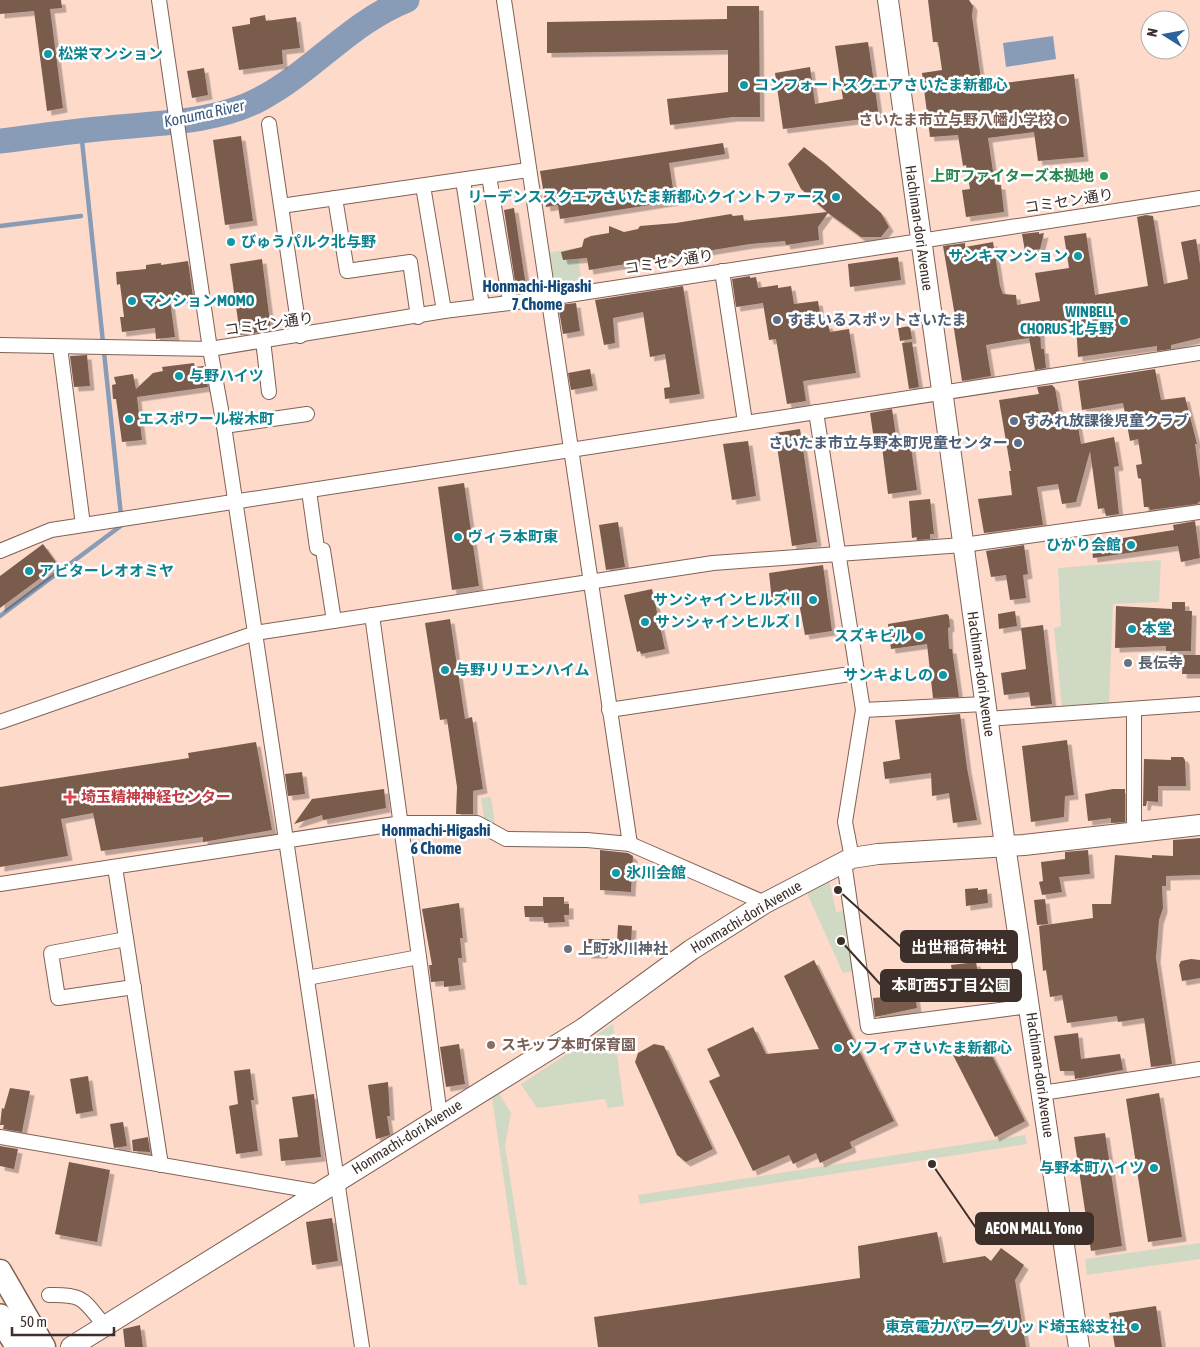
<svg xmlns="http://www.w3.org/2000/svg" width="1200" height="1347" font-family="'Asap Condensed','Noto Sans JP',sans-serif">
<defs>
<filter id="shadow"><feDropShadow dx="4.5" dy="4.5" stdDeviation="0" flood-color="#0004"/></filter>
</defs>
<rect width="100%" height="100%" fill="#fedacb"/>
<g fill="#d0d9c4">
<path d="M 577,248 L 582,285 L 552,289 L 547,253 Z"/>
<path d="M 1161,560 L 1159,602 L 1113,604 L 1109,704 L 1062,707 L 1054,628 L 1061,626 L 1058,568 Z"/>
<path d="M 491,797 L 495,824 L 484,819 L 481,798 Z"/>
<path d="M 828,876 L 836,912 L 848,910 L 857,970 L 843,973 L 805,889 Z"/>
<path d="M 613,1024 L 624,1106 L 608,1108 L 605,1099 L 537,1108 L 521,1084 Z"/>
<path d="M 498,1092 L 511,1113 L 505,1146 L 527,1285 L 519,1285 L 492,1097 Z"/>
<path d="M 1025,1135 L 1027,1144 L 640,1204 L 638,1195 Z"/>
<path d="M 1200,1243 L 1200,1259 L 1087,1275 L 1085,1259 Z"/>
</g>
<path fill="#899cb7" d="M 1053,36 L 1056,59 L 1006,67 L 1003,43 Z"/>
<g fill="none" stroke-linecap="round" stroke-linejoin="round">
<g stroke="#899cb7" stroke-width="4.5">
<path d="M 0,226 L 81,216"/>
<path d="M 0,616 L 122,525 L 81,131"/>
</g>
<path stroke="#899cb7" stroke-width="25" d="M 0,141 C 33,137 66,132 98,129 C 150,123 216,124 262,98 C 314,70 351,22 407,0"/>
</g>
<g fill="#7a5b4e" filter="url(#shadow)">
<path d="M 0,0 L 61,0 L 62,8 L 50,9 L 63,108 L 47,111 L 34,11 L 0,14 Z"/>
<path d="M 928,0 L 969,0 L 973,6 L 972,16 L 982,86 L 1074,74 L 1084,157 L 1038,161 L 1034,132 L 988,138 L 995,185 L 1001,185 L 1004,212 L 966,217 L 962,190 L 970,189 L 966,165 L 963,166 L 958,135 L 930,137 L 922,73 L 942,70 L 938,42 L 933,42 Z"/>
<path d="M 727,6 L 759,6 L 760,117 L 733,117 L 670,125 L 667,99 L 728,92 L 728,50 L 547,53 L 547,22 L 727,19 Z"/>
<path d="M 265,15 L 266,21 L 296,17 L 300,48 L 282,50 L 283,64 L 239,70 L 232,27 L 250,24 L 250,18 Z"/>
<path d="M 868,42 L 879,117 L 783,129 L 775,73 L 810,67 L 815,104 L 843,99 L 835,46 Z"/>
<path d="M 204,68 L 208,95 L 192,98 L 187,71 Z"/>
<path d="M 241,136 L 253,221 L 225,225 L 213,140 Z"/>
<path d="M 723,143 L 725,154 L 669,163 L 675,201 L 560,219 L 558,205 L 546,207 L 540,171 Z"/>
<path d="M 804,147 L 826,164 L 881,213 L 889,227 L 881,237 L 861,237 L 828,213 L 818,227 L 819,240 L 786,245 L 785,241 L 750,244 L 589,270 L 587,258 L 563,260 L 561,252 L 582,247 L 584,239 L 591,236 L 609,233 L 609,226 L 624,232 L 638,229 L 640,226 L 676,223 L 731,214 L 733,216 L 743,215 L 744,221 L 827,212 L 801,189 L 788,164 Z"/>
<path d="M 514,208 L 526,286 L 516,288 L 504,210 Z"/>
<path d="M 1146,215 L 1153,216 L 1164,284 L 1188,279 L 1181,242 L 1196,239 L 1200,264 L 1200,338 L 1171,345 L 1171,349 L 1157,351 L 1157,346 L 1078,357 L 1076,324 L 1040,329 L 1041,349 L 1044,349 L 1046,368 L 1035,370 L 1029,338 L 1015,340 L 986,345 L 991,376 L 962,381 L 952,316 L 955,316 L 943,246 L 965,243 L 965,247 L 993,242 L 1000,286 L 1003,294 L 1016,295 L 1017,305 L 1040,301 L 1035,273 L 1069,268 L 1064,236 L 1086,233 L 1095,295 L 1148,286 L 1137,217 Z"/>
<path d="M 1039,232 L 1039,234 L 1044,233 L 1040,249 L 1025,251 L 1022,234 Z"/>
<path d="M 898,257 L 901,280 L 850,287 L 848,264 Z"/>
<path d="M 262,259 L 271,330 L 240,335 L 230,264 Z"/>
<path d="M 188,261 L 193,297 L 170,301 L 175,337 L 156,339 L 155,328 L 122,332 L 120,317 L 124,317 L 120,284 L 117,285 L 116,272 L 146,269 L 146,265 L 161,263 L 161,265 Z"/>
<path d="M 750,276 L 750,278 L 756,277 L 758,288 L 778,285 L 778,288 L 791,286 L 794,304 L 818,301 L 822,325 L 828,324 L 830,332 L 849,329 L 856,373 L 803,381 L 806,401 L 787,404 L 776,339 L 769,340 L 763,303 L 736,307 L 732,279 Z"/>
<path d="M 683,286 L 700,394 L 665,399 L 664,388 L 670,387 L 665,354 L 650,357 L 643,312 L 613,318 L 615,343 L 604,345 L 595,300 Z"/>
<path d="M 576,303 L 580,331 L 563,334 L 558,305 Z"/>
<path d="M 910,326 L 912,339 L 900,341 L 898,328 Z"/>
<path d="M 912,342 L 919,387 L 909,389 L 902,343 Z"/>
<path d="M 87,355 L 90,386 L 74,387 L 70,356 Z"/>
<path d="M 194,363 L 195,367 L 204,366 L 208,387 L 137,397 L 142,440 L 122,442 L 116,399 L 113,399 L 112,385 L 116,384 L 114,377 L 133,374 L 136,389 L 153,373 L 163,371 L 162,367 Z"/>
<path d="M 590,369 L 593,386 L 571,390 L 568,373 Z"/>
<path d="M 1155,369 L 1161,400 L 1185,397 L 1197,444 L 1195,444 L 1200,479 L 1200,501 L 1197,504 L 1150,510 L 1149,507 L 1144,507 L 1141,479 L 1138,478 L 1136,465 L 1142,464 L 1138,439 L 1130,441 L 1123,403 L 1082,410 L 1078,381 Z"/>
<path d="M 1052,385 L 1055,388 L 1060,417 L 1076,415 L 1081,444 L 1114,437 L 1119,466 L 1114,467 L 1119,514 L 1106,516 L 1104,508 L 1098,509 L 1090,451 L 1076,502 L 1062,504 L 1058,484 L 1037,487 L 1043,525 L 984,533 L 978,499 L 1012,495 L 1009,471 L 1011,471 L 999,400 L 1039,394 L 1037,387 Z"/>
<path d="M 892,409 L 898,449 L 911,447 L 917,490 L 888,494 L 881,439 L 874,440 L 870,413 Z"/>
<path d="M 800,429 L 817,542 L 792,546 L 775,433 Z"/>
<path d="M 748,441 L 756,496 L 732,500 L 723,444 Z"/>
<path d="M 464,483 L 479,586 L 452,590 L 438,487 Z"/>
<path d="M 930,499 L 934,534 L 930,534 L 930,539 L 917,540 L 917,537 L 912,538 L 909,501 Z"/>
<path d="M 1195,521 L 1200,558 L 1181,562 L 1178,546 L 1093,558 L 1091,543 L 1174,530 L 1173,525 Z"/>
<path d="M 618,522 L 625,567 L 606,570 L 599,525 Z"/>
<path d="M 43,544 L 58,565 L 0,608 L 0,576 Z"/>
<path d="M 1024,545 L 1028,574 L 1023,575 L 1026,598 L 1010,600 L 1006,575 L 991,577 L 986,551 Z"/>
<path d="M 823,565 L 832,631 L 805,635 L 798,598 L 772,602 L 769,573 Z"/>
<path d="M 652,589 L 665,649 L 641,654 L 640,651 L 637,652 L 624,595 Z"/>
<path d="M 1172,602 L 1185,602 L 1185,611 L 1192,611 L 1191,651 L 1166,651 L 1166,646 L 1115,648 L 1116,606 L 1172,609 Z"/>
<path d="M 1015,611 L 1017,626 L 999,629 L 998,614 Z"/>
<path d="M 947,614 L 949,616 L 950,627 L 948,628 L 949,649 L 952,649 L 959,697 L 933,698 L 927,644 L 891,649 L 888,624 Z"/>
<path d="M 450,619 L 465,719 L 472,717 L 483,789 L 473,791 L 473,814 L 456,814 L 457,787 L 447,719 L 440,720 L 425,623 Z"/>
<path d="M 1043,625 L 1052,704 L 1031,706 L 1029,692 L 1004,695 L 1001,673 L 1026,669 L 1021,628 Z"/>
<path d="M 1183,655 L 1200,655 L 1200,674 L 1182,674 Z"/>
<path d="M 960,714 L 967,768 L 977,820 L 953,823 L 949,793 L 932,796 L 931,773 L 885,779 L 883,762 L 900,759 L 895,720 Z"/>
<path d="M 1067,740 L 1074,795 L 1065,796 L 1064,817 L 1031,822 L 1022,746 Z"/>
<path d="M 256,742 L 272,830 L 203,842 L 203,837 L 101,851 L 93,813 L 61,819 L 68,856 L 0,867 L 0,787 L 189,758 L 188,753 Z"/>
<path d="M 1171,757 L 1183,757 L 1185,760 L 1186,786 L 1158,786 L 1158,802 L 1147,801 L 1146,806 L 1143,806 L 1144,759 L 1171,760 Z"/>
<path d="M 302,772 L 305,794 L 288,796 L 285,774 Z"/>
<path d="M 384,789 L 386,808 L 323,820 L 322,815 L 294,824 L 312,799 Z"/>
<path d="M 1113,789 L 1125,789 L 1125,822 L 1111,823 L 1111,818 L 1088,821 L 1085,794 Z"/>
<path d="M 1200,838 L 1200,875 L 1166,876 L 1166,886 L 1162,886 L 1163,908 L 1159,920 L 1156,958 L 1172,1064 L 1151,1067 L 1144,1018 L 1118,1022 L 1117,1016 L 1067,1023 L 1062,995 L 1050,997 L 1046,970 L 1043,971 L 1039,926 L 1093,918 L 1092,904 L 1111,904 L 1115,855 L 1152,858 L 1152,855 L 1173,856 L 1173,840 Z"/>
<path d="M 600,850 L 628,853 L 633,856 L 631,892 L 600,890 Z"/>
<path d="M 1088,850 L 1090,874 L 1059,877 L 1062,892 L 1042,895 L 1039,882 L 1043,881 L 1041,862 L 1065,859 L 1065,852 Z"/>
<path d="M 978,888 L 978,890 L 987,889 L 988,903 L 966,906 L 965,889 Z"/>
<path d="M 543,897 L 564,897 L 564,904 L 569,904 L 569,915 L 564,915 L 565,922 L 544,923 L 543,917 L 525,917 L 524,906 L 543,906 Z"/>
<path d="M 1045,899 L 1048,924 L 1037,925 L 1034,900 Z"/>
<path d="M 459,903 L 463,938 L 460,938 L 462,958 L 458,958 L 461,985 L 444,987 L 444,981 L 431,982 L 429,965 L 432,965 L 422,909 Z"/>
<path d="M 618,925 L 632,926 L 631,943 L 617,942 Z"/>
<path d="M 587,939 L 610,939 L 610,950 L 603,950 L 603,954 L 587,954 Z"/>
<path d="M 1191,959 L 1200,960 L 1200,978 L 1182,981 L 1179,965 L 1181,961 Z"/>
<path d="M 814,960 L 894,1121 L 850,1142 L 852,1148 L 820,1163 L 816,1153 L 793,1164 L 789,1155 L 753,1171 L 709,1081 L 720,1076 L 707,1049 L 753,1027 L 766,1054 L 819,1049 L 784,976 Z"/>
<path d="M 976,962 L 982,996 L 961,998 L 960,991 L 955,992 L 951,965 Z"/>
<path d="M 913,980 L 917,1008 L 875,1017 L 873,998 L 896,996 L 894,983 Z"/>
<path d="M 1078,1033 L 1081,1059 L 1120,1054 L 1123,1070 L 1075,1079 L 1074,1071 L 1060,1071 L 1054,1036 Z"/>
<path d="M 984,1040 L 1025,1121 L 995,1137 L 953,1055 Z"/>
<path d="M 459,1044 L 465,1084 L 446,1087 L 440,1047 Z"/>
<path d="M 654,1044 L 664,1046 L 713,1149 L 686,1162 L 677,1155 L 635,1062 L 638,1053 Z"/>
<path d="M 250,1069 L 254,1100 L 251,1100 L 258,1151 L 236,1154 L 229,1106 L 238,1104 L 234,1071 Z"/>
<path d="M 88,1076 L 93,1111 L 76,1114 L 70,1079 Z"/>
<path d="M 388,1082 L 390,1116 L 387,1116 L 390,1135 L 376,1139 L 368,1085 Z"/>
<path d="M 10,1088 L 30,1091 L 22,1132 L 3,1129 L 4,1125 L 0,1125 L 2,1108 L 4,1109 Z"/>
<path d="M 1159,1093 L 1182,1237 L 1148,1242 L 1126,1099 Z"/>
<path d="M 314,1094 L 321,1157 L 281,1161 L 279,1139 L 298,1137 L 292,1097 Z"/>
<path d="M 123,1122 L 127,1146 L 114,1148 L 110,1124 Z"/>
<path d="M 1105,1133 L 1122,1246 L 1091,1251 L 1074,1137 Z"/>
<path d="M 148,1137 L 150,1152 L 133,1151 L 132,1140 Z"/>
<path d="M 0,1146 L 18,1149 L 14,1169 L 0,1166 Z"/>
<path d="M 69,1162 L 110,1170 L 97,1242 L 55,1234 Z"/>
<path d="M 332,1218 L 338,1261 L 312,1265 L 306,1222 Z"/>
<path d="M 937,1232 L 943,1263 L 985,1256 L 991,1261 L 1001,1248 L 1024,1265 L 1015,1280 L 1026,1347 L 598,1347 L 594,1317 L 860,1278 L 858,1246 Z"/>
<path d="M 1156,1306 L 1162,1347 L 1115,1347 L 1109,1313 Z"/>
<path d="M 140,1325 L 143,1347 L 125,1347 L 123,1329 Z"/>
</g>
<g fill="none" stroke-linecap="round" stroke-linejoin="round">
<g stroke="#816255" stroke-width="16">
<g id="street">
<path d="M 159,0 L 210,349 L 224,426 L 362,1347"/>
<path d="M 504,0 L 630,844"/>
<path d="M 269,124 L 300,336"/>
<path d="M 489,176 L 510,302"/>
<path d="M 463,180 L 482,306"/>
<path d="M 423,186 L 444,311"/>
<path d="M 335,198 L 347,271 L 410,262 L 418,317"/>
<path d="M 281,206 L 528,170"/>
<path d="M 722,271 L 745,422"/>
<path d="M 263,340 L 269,392"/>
<path d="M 0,345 L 210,349 L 444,311 L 549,298 L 1200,198"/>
<path d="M 60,347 L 83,525"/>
<path d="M 816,412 L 863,710 L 845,822 L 852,858"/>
<path d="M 224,426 L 307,414"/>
<path d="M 309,491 L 317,548"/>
<path d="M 323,550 L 334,621"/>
<path d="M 0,551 L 51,530 L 1200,353"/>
<path d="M 609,710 L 857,673"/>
<path d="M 863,710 L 985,704"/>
<path d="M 987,719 L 1200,704"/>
<path d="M 0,722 L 255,633 L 713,563 L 963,545 L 1200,512"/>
<path d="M 1134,832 L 1134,709"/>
<path d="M 844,862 L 868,1027 L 1030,1006"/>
<path d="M 115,867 L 161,1165"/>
<path d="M 0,884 L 402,823 L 477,823 L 506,839 L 587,840 L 630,844 L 765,903"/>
<path d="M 126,939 L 51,953 L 58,998 L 134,987"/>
<path d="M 419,957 L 440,1116"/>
<path d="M 307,978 L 419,957 L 372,615"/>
<path d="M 1042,1093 L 1200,1069"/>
<path d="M 0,1137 L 319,1192"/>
<path d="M 49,1295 C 85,1294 83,1300 105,1326"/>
</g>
</g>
<g stroke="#816255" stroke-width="22">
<g id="secondary">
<path d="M 888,0 L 1005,845 L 1079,1347"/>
<path d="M 71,1347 L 584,1028 L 691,950 L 765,903 L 844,862 L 852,858 L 878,854 L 1024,845 L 1200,825"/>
</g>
</g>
<g stroke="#816255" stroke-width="25">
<path id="primary" d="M 0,1271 L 44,1347"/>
</g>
<g stroke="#816255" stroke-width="28">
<path id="highway" d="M 0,1317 L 19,1347"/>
</g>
<use href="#street" stroke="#fff" stroke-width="14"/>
<use href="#secondary" stroke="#fff" stroke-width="20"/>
<use href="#primary" stroke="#fff" stroke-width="22"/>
<use href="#highway" stroke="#fff" stroke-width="25"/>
</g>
<g fill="#0f9aa8" stroke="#fff" stroke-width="2">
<circle cx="48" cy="54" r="5"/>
<circle cx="744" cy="85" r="5"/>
<circle cx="836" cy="197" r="5"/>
<circle cx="231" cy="242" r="5"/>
<circle cx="1078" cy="256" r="5"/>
<circle cx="132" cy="301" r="5"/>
<circle cx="1124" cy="321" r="5"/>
<circle cx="179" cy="376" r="5"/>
<circle cx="129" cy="419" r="5"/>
<circle cx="458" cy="537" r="5"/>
<circle cx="1131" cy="545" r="5"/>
<circle cx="29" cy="571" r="5"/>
<circle cx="813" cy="600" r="5"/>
<circle cx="645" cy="622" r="5"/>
<circle cx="1132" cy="629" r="5"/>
<circle cx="919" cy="636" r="5"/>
<circle cx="445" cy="670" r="5"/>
<circle cx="943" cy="675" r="5"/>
<circle cx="616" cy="873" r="5"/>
<circle cx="838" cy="1048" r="5"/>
<circle cx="1154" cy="1168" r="5"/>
<circle cx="1135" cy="1327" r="5"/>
</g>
<g fill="#8d6e63" stroke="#fff" stroke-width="2">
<circle cx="1063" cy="120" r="5"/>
<circle cx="491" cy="1045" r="5"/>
</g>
<circle fill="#2e9e5b" stroke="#fff" stroke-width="2" cx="1104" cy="176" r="5"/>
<g fill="#5c6f8a" stroke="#fff" stroke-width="2">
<circle cx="777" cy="320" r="5"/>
<circle cx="1014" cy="421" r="5"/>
<circle cx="1018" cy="443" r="5"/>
</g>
<g fill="#6b7280" stroke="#fff" stroke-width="2">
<circle cx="1128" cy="663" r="5"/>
<circle cx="568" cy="949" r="5"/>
</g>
<path fill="#e0444e" stroke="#fff" stroke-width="2" d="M67.5 789.5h5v5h5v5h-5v5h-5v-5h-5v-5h5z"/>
<g text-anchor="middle" stroke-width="5" stroke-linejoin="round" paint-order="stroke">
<g font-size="15" font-weight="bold" fill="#0d838f" stroke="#fff" text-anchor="start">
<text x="58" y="59">松栄マンション</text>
<text x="754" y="90">コンフォートスクエアさいたま新都心</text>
<text x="826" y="202" text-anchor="end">リーデンススクエアさいたま新都心クイントファース</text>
<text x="241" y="247">びゅうパルク北与野</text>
<text x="1068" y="261" text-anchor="end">サンキマンション</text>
<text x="142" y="306">マンションMOMO</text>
<text x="1114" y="317" text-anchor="end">WINBELL<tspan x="1114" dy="17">CHORUS 北与野</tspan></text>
<text x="189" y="381">与野ハイツ</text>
<text x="139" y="424">エスポワール桜木町</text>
<text x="468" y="542">ヴィラ本町東</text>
<text x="1121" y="550" text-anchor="end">ひかり会館</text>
<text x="39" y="576">アビターレオオミヤ</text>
<text x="803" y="605" text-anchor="end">サンシャインヒルズⅡ</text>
<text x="655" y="627">サンシャインヒルズⅠ</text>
<text x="1142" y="634">本堂</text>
<text x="909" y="641" text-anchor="end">スズキビル</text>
<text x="455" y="675">与野リリエンハイム</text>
<text x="933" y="680" text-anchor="end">サンキよしの</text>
<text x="626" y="878">氷川会館</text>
<text x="848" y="1053">ソフィアさいたま新都心</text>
<text x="1144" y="1173" text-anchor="end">与野本町ハイツ</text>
<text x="1125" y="1332" text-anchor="end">東京電力パワーグリッド埼玉総支社</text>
</g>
<g font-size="15" font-weight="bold" fill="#785e54" stroke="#fff" text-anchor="end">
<text x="1053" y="125">さいたま市立与野八幡小学校</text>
<text x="501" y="1050" text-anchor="start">スキップ本町保育園</text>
</g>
<g font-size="15" font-weight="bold" fill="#27864d" stroke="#fff" text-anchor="end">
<text x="1094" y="181">上町ファイターズ本拠地</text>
</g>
<g font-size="15" fill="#3d2f29" stroke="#fff">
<text transform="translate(1069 201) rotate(-9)" y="5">コミセン通り</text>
<text transform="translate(919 228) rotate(82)" y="5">Hachiman-dori Avenue</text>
<text transform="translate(669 262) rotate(-9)" y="5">コミセン通り</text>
<text transform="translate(269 324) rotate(-8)" y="5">コミセン通り</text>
<text transform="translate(981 674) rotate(82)" y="5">Hachiman-dori Avenue</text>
<text transform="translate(746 917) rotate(-31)" y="5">Honmachi-dori Avenue</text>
<text transform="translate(1040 1075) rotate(82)" y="5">Hachiman-dori Avenue</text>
<text transform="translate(407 1137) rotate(-32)" y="5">Honmachi-dori Avenue</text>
</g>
<g font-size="15" font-weight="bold" fill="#4e5e75" stroke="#fff" text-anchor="start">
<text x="787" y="325">すまいるスポットさいたま</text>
<text x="1024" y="426">すみれ放課後児童クラブ</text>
<text x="1008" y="448" text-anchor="end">さいたま市立与野本町児童センター</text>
</g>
<g font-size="15" font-weight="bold" fill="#5b616d" stroke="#fff" text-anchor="start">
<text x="1138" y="668">長伝寺</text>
<text x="578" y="954">上町氷川神社</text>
</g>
<g font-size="15" font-weight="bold" fill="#be3a42" stroke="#fff" text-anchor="start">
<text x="81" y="802">埼玉精神神経センター</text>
</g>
<g font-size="16" font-style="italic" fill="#3b5981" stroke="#fff">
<text transform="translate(204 113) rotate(-12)" y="6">Konuma River</text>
</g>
<g font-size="16" font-weight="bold" fill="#12487a" stroke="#fff">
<text x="537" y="292">Honmachi-Higashi<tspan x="537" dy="18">7 Chome</tspan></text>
<text x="436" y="836">Honmachi-Higashi<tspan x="436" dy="18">6 Chome</tspan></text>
</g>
</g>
<path fill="none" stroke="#3d2f29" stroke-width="2" d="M838 890L901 947M841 941L881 985M932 1164L976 1228"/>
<g fill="#3d2f29" stroke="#fff" stroke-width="2">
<circle cx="838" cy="890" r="5"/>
<circle cx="841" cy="941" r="5"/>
<circle cx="932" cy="1164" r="5"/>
</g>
<g fill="#3d2f29" stroke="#3d2f29" stroke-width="2">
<rect x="901" y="931" width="116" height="31" rx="5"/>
<rect x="881" y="970" width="140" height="31" rx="5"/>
<rect x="976" y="1213" width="117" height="31" rx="5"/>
</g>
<g font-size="16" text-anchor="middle" font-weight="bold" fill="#fff">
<text x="959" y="953">出世稲荷神社</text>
<text x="951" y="991">本町西5丁目公園</text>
<text x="1034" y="1234">AEON MALL Yono</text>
</g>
<g transform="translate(1165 35) rotate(281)"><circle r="24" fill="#ffffff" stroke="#b1aca9"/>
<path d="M0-4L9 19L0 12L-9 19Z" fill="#2b649c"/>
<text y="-8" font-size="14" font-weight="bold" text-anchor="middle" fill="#3d2f29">N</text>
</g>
<path d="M12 1327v8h102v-8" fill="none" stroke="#3d2f29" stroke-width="2.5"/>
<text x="20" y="1327" font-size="15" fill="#3d2f29" stroke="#ffffff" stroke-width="4" paint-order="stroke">50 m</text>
</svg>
